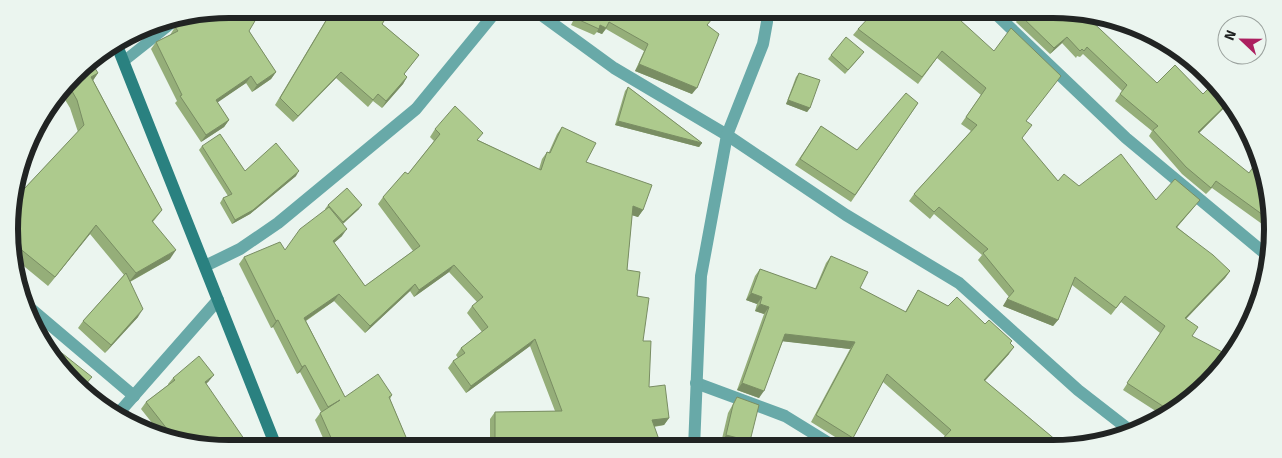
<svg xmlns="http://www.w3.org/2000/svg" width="1282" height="458" font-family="Signika,sans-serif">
<rect width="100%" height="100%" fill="#ebf5ef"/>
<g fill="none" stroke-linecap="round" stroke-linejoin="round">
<path stroke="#68a9a8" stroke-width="11" d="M 124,61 L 177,19"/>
<g stroke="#68a9a8" stroke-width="12">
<path d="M 533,9 L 614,68 L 727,135 L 846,215 L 959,283 L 1078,390 L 1132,432"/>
<path d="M 988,9 L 999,17 L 1126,138 L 1268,256"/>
<path d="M 205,266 L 240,249 L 278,223 L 416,109 L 498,9"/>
<path d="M 23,302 L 134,396"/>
<path d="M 696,383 L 785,416 L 837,448"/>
<path d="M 116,416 L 218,300"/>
<path d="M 694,448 L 701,276 L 727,135 L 763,44 L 767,22 L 766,9"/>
</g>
<path stroke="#2a8180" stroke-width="12" d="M 116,43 L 277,449"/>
</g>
<g fill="#95ae79">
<path d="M 229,9 L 249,31 L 276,72 L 271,79 L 252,92 L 246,83 L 217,102 L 229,120 L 224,127 L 201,142 L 175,103 L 177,101 L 151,49 L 156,42 L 170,35 L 175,27 L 183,20 L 184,18 Z"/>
<path d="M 323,9 L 371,9 L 382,24 L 419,55 L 404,74 L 407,77 L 403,84 L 382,108 L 373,101 L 368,107 L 336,78 L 293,122 L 275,105 L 330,13 Z"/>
<path d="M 569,9 L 706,9 L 704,12 L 708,25 L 692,94 L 635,71 L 644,51 L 606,29 L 602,34 L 597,32 L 594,35 L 571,25 L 573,21 L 565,18 Z"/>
<path d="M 1025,9 L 1157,83 L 1203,94 L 1213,84 L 1229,103 L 1199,133 L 1271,200 L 1269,229 L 1212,188 L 1206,194 L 1182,174 L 1149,136 L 1152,131 L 1115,101 L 1122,91 L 1083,54 L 1080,57 L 1077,56 L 1076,58 L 1062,43 L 1050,54 L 1016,22 Z"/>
<path d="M 950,10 L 1026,122 L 1022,139 L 1058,181 L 1079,186 L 1195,206 L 1177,227 L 1230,271 L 1225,278 L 1186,319 L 1192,336 L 1198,394 L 1165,417 L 1123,390 L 1160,333 L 1121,302 L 1111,315 L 1072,285 L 1058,320 L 1053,326 L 1003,306 L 1009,297 L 978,260 L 982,255 L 934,214 L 930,219 L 909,201 L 914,194 L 971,131 L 961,124 L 981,95 L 937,58 L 918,84 L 853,35 L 858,29 L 915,12 Z"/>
<path d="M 831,55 L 861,56 L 845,74 L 828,59 Z"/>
<path d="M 84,64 L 98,73 L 93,80 L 162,210 L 153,222 L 170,259 L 130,282 L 138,317 L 105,353 L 78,328 L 83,321 L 124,275 L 90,234 L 48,286 L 14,258 L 11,201 L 24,189 L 78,132 L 70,108 L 61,93 Z"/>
<path d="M 799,73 L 810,108 L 807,112 L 786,104 L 796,77 Z"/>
<path d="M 628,87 L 702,143 L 699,147 L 615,125 L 625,91 Z"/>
<path d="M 918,103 L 851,202 L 795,165 L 821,126 L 857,150 Z"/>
<path d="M 562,127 L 586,162 L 643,210 L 638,217 L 632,215 L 627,270 L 637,296 L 649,387 L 669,418 L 664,425 L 654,427 L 662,448 L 490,449 L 490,419 L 495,412 L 555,411 L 530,346 L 466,393 L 448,368 L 453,361 L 458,358 L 456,355 L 461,348 L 482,332 L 467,313 L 472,306 L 477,302 L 449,272 L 414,297 L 410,291 L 365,333 L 334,301 L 306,321 L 345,397 L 392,395 L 390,399 L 411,449 L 328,449 L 315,420 L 321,412 L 300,372 L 297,374 L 273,327 L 271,328 L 239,264 L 244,257 L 285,250 L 326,210 L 325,209 L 328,205 L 359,209 L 343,224 L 342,236 L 334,243 L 365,286 L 413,251 L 378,204 L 383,197 L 408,174 L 434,141 L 430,137 L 435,129 L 478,140 L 539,169 L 542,159 L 547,152 L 549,152 L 557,134 Z"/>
<path d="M 202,146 L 245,171 L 296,176 L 250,214 L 232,224 L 220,203 L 223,198 L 228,196 L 199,150 Z"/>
<path d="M 831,256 L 860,288 L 905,312 L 918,290 L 948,306 L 985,324 L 1010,343 L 1009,354 L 985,381 L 1057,441 L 945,436 L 883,382 L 853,438 L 848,445 L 811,422 L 850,349 L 783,341 L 759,398 L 737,390 L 764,314 L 755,311 L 757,304 L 746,300 L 755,276 L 760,269 L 815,289 L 826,263 Z"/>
<path d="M 173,378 L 209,381 L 206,384 L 229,449 L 172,442 L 164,438 L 141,409 L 146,402 L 168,385 L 168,384 Z"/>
<path d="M 737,397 L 750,441 L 745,448 L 721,443 L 728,413 Z"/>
</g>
<g fill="#798d63">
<path d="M 600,25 L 606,28 L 602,34 L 597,32 Z"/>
<path d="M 1067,37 L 1062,43 L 1050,54 L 1054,48 Z"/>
<path d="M 639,64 L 697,88 L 692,94 L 635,71 Z"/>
<path d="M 276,72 L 271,79 L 252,92 L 257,85 Z"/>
<path d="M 341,72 L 336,78 L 293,122 L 298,116 Z"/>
<path d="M 98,73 L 92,82 L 91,77 Z"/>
<path d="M 251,76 L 246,83 L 211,107 L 216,100 Z"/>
<path d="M 407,77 L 403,84 L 382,108 L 386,101 Z"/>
<path d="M 788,100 L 810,108 L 807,112 L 786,104 Z"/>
<path d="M 1229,103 L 1193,139 L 1198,132 L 1229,102 Z"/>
<path d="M 229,120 L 224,127 L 201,142 L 206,135 Z"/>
<path d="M 618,121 L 702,143 L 699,147 L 615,125 Z"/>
<path d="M 299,171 L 296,176 L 250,214 L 232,224 L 235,220 Z"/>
<path d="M 1200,200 L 1195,206 L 1172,233 L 1176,227 Z"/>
<path d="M 362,205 L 359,209 L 340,226 L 343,222 Z"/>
<path d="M 633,206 L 643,210 L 638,217 L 628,214 Z"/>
<path d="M 96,225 L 90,234 L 48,286 L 55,277 Z"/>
<path d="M 347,229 L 342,236 L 328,248 L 333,241 Z"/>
<path d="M 176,250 L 170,259 L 129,282 L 136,273 Z"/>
<path d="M 454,265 L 449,272 L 414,297 L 419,290 Z"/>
<path d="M 1230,271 L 1225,278 L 1180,325 L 1185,318 Z"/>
<path d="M 415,284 L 410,291 L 365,333 L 370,326 Z"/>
<path d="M 751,293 L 762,297 L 757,304 L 746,300 Z"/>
<path d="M 339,294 L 334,301 L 299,325 L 304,318 Z"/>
<path d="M 1007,299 L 1058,320 L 1053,326 L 1003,306 Z"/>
<path d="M 760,304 L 769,307 L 764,314 L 755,311 Z"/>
<path d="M 143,309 L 138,317 L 105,353 L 111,345 Z"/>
<path d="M 278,320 L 273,327 L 271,328 L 276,321 Z"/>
<path d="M 785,334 L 855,342 L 850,349 L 780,341 Z"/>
<path d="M 535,339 L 530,346 L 466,393 L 471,386 Z"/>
<path d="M 1014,347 L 1009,354 L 979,387 L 984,380 Z"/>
<path d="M 305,365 L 300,372 L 297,374 L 302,367 Z"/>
<path d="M 214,375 L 209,381 L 200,389 L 205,382 Z"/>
<path d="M 742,383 L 764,391 L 759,398 L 737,390 Z"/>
<path d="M 669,418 L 664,425 L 647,427 L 652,420 Z"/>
<path d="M 726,435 L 750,441 L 745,448 L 721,443 Z"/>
</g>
<g fill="#adca8d" stroke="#798d63">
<path d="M 229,9 L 262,9 L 249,31 L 276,72 L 257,85 L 251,76 L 216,100 L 229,120 L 206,135 L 180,96 L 182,95 L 156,42 L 178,31 L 175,27 L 187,17 Z"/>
<path d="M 333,9 L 371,9 L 386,18 L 382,24 L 419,55 L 404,74 L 407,77 L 386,101 L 378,94 L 373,100 L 341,72 L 298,116 L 280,98 Z"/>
<path d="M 571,9 L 706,9 L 704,11 L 712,19 L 707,25 L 719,34 L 697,88 L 639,64 L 648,44 L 609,22 L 606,28 L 600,25 L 599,29 L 575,18 L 577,15 L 569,11 Z"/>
<path d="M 877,9 L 911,9 L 915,12 L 918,9 L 950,9 L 949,10 L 994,51 L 1011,28 L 1061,76 L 1026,121 L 1032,125 L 1022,138 L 1058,181 L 1064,174 L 1079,186 L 1121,154 L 1156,200 L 1175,179 L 1200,200 L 1176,227 L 1213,255 L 1230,271 L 1185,318 L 1198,327 L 1192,336 L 1230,356 L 1198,394 L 1172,412 L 1127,383 L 1165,326 L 1125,296 L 1116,308 L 1075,277 L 1058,320 L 1007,299 L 1014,291 L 983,253 L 988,249 L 939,207 L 934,212 L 914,194 L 977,125 L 966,117 L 986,88 L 942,51 L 922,77 L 858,29 Z"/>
<path d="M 1025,9 L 1053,9 L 1083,13 L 1157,83 L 1175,65 L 1203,94 L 1213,84 L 1229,102 L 1198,132 L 1249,173 L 1258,160 L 1271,200 L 1270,220 L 1216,181 L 1211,188 L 1186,167 L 1153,130 L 1158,126 L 1120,94 L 1127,85 L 1087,47 L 1084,51 L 1082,49 L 1080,51 L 1067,37 L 1054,48 L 1020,15 Z"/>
<path d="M 846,37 L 864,52 L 848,70 L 831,55 Z"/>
<path d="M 90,60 L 98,73 L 91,77 L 162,210 L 152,221 L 176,250 L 136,273 L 96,225 L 55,277 L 13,243 L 11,201 L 16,182 L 24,189 L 84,125 L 77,100 L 68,84 L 84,64 Z"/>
<path d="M 799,73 L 820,80 L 810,108 L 788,100 Z"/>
<path d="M 628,87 L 702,143 L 618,121 Z"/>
<path d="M 906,93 L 918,103 L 855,195 L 800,159 L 821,126 L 857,150 Z"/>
<path d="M 455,106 L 483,133 L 477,140 L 541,170 L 547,152 L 550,153 L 562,127 L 596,143 L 586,162 L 652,185 L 643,210 L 633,206 L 627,270 L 640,272 L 637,296 L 649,298 L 643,341 L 651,341 L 649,387 L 665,385 L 669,418 L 652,420 L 662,448 L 495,449 L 495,412 L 562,411 L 535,339 L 471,386 L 453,361 L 465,353 L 461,348 L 488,327 L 472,306 L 483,297 L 454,265 L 419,290 L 415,284 L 370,326 L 339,294 L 304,318 L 345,397 L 378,374 L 392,395 L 389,397 L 411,449 L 336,449 L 320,413 L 340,400 L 328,407 L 305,365 L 302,367 L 278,320 L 276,321 L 244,257 L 280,242 L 285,250 L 300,229 L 329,207 L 347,229 L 333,241 L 365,286 L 420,246 L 383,197 L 405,172 L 408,174 L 440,134 L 435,129 Z"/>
<path d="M 220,134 L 245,171 L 276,143 L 299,171 L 253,210 L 235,220 L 223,198 L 232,194 L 202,146 Z"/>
<path d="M 347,188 L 362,205 L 343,222 L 328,205 Z"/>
<path d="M 831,256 L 868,272 L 860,288 L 906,312 L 918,290 L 948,306 L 957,297 L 985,324 L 989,320 L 1012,341 L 1010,343 L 1014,347 L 984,380 L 1057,441 L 1052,447 L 934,448 L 951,430 L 887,374 L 853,438 L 816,415 L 855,342 L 785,334 L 764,391 L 742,383 L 769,307 L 760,304 L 762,297 L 751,293 L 760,269 L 816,289 Z"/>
<path d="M 126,273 L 143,309 L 111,345 L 83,321 Z"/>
<path d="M 58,350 L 92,377 L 82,388 L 47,353 L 48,352 L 52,356 Z"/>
<path d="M 199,356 L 214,375 L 205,382 L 251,449 L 229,449 L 178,443 L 146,402 L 175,380 L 173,378 Z"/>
<path d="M 737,397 L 759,405 L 750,441 L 726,435 L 733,405 Z"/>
</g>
<path d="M0 0H1282V458H0ZM229 18H1053A211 211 0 0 1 1264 229V229A211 211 0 0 1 1053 440H229A211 211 0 0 1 18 229V229A211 211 0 0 1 229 18Z" fill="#ebf5ef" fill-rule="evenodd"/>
<path fill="none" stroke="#212423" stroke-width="6" d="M229 18H1053A211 211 0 0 1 1264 229V229A211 211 0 0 1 1053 440H229A211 211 0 0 1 18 229V229A211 211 0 0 1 229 18Z"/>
<g transform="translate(1242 40) rotate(292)"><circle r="24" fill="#ebf5ef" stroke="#9aa19d"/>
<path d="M0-4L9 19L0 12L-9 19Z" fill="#ac2060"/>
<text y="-8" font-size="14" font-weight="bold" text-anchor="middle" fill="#212423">N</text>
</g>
</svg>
